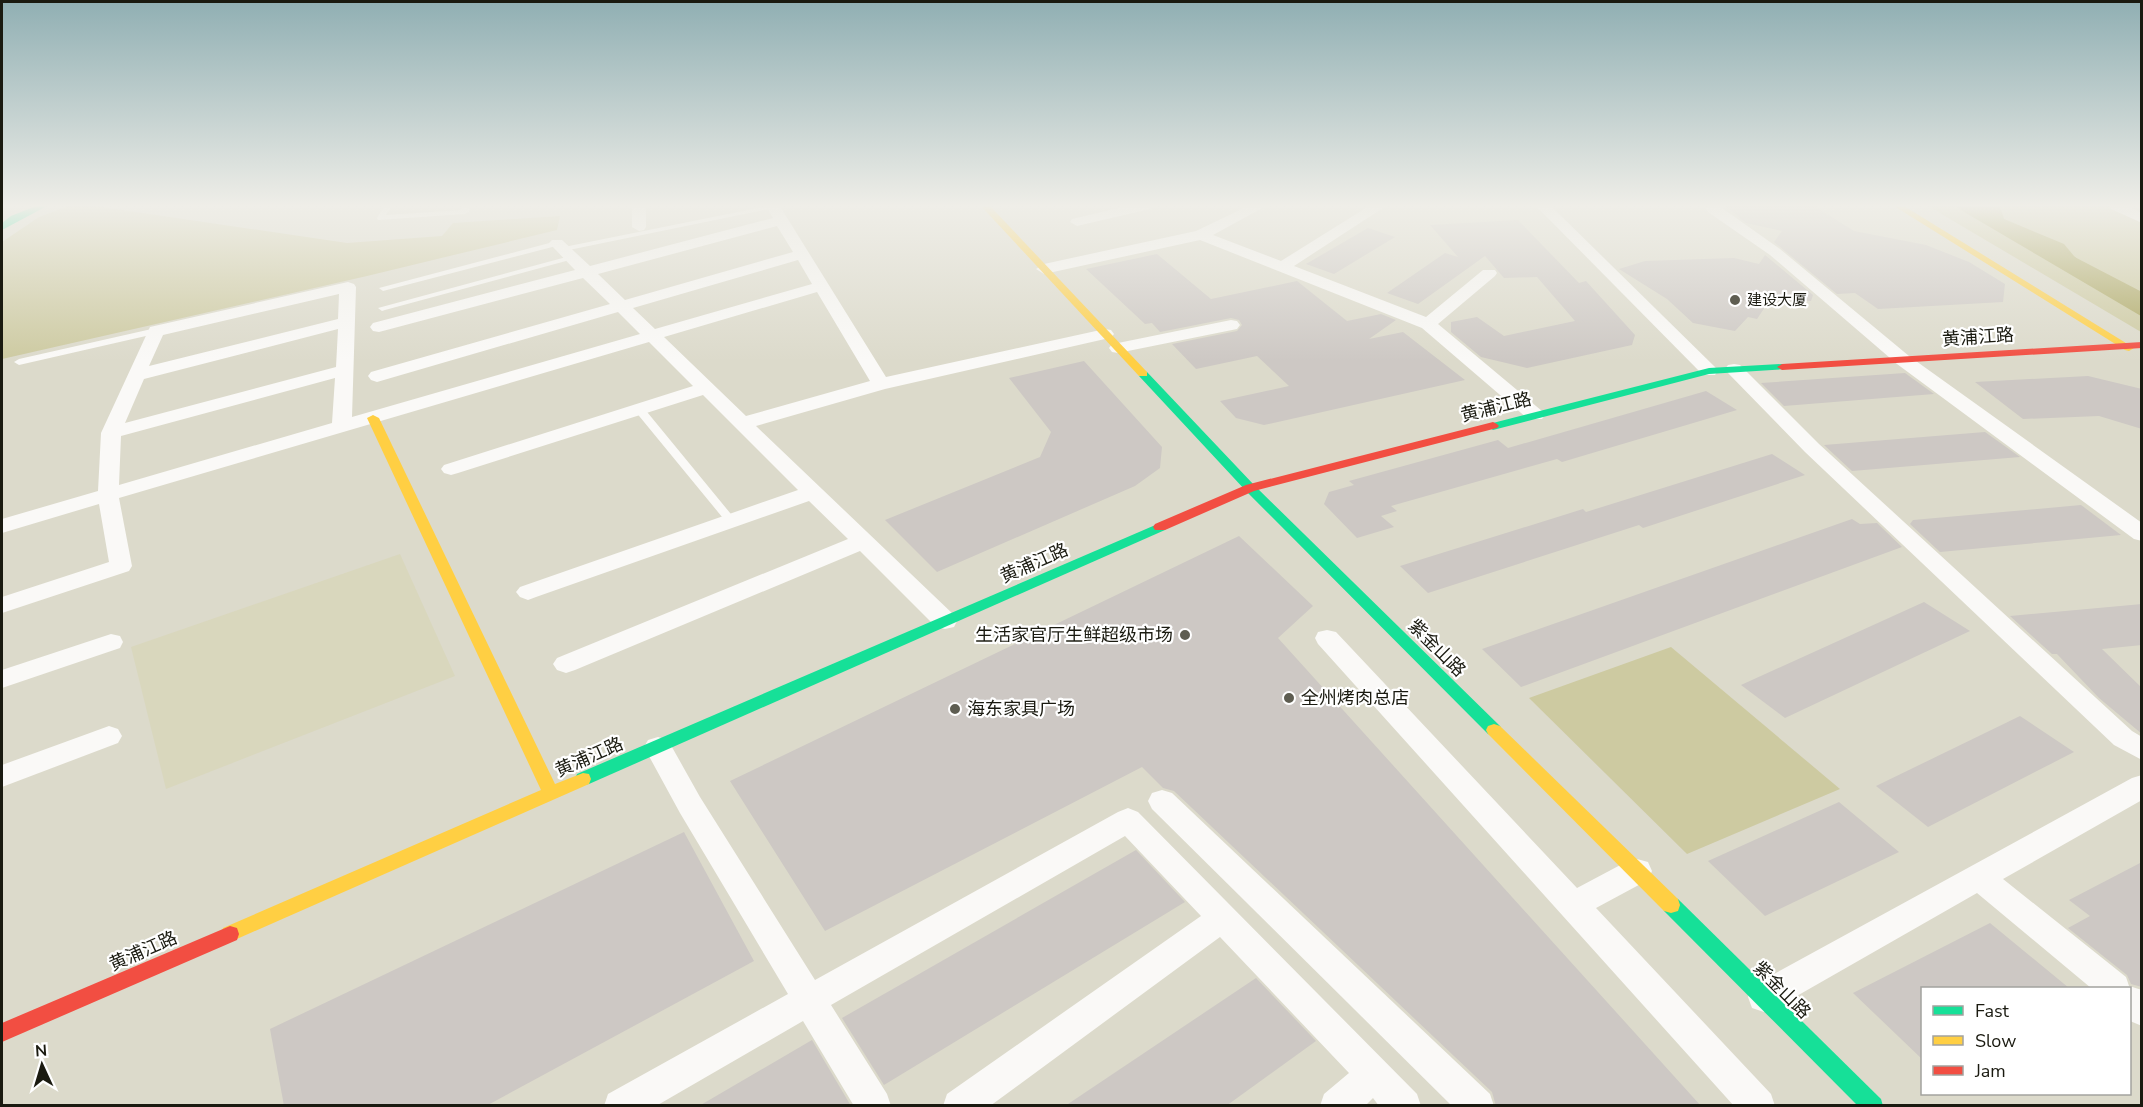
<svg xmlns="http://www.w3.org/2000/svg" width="2143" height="1107" font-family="'Nunito Sans','Noto Sans SC',sans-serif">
<rect width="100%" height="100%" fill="#dcdacb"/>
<path fill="#d9d7bd" d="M 400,554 L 455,676 L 166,789 L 131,647 Z"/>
<g fill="#cdcaa1">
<path d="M 68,206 L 95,206 L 347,243 L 442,236 L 453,223 L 560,216 L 557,230 L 367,276 L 2,359 L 2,242 L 39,217 Z"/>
<path d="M 1928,206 L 2116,206 L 2141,219 L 2141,332 Z"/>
<path d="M 1671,647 L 1840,789 L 1687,854 L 1529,698 Z"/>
</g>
<path fill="#ada863" d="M 1954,206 L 2000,206 L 2004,219 L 2064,244 L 2074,256 L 2091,272 L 2125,291 L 2141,297 L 2141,316 Z"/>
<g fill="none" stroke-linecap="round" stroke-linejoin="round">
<path fill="#ada863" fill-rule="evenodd" d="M 2065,252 L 2142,292 L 2142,306 L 2059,261 L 2056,257 L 2059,253 Z"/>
</g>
<g fill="#cdc8c4">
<path d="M 1725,206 L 1814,206 L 1854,231 L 1926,245 L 1969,262 L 2005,284 L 2003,302 L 1878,309 L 1855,293 L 1837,294 L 1774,242 L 1782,231 L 1746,223 Z"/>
<path d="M 1518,220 L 1579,283 L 1586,281 L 1635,335 L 1632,345 L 1527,368 L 1481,357 L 1451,332 L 1451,322 L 1477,317 L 1504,336 L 1575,321 L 1537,277 L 1504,278 L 1485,256 L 1418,304 L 1387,293 L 1445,253 L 1458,257 L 1430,225 Z"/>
<path d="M 1368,228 L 1395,237 L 1334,274 L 1306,264 Z"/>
<path d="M 1157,254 L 1211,299 L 1297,281 L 1347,321 L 1381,314 L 1396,320 L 1369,339 L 1403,332 L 1465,380 L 1264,425 L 1236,418 L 1220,401 L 1289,386 L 1257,356 L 1196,369 L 1172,344 L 1237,331 L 1242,325 L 1239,320 L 1231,318 L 1160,332 L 1152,323 L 1145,324 L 1086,269 Z"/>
<path d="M 1765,255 L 1813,295 L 1811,301 L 1769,301 L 1757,319 L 1748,317 L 1735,331 L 1693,323 L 1667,299 L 1619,269 L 1645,261 L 1734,258 L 1759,264 Z"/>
<path d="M 1084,361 L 1162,447 L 1160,468 L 1135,486 L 937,572 L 885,520 L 1040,457 L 1051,432 L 1009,378 Z"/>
<path d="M 1905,373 L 1934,394 L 1784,406 L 1761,383 Z"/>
<path d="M 2088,376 L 2142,389 L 2142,429 L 2099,416 L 2023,419 L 1975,382 Z"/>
<path d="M 1706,391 L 1737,410 L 1562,462 L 1557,459 L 1391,506 L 1397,511 L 1381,516 L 1394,527 L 1357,538 L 1324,504 L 1329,492 L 1354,485 L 1349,481 L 1498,440 L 1508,448 Z"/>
<path d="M 1985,432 L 2020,457 L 1852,471 L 1824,445 Z"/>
<path d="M 1772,454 L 1805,475 L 1643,528 L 1639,525 L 1428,593 L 1400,566 L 1583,509 L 1586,512 Z"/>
<path d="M 2081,505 L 2121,535 L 1940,552 L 1910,524 L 1913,520 Z"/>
<path d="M 1852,519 L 1860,524 L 1877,523 L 1902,547 L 1521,687 L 1482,649 Z"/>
<path d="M 1239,536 L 1313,606 L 1278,638 L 1701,1106 L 1496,1106 L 1492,1092 L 1174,791 L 1163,788 L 1142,767 L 825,931 L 730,781 Z"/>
<path d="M 1924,602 L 1970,631 L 1785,718 L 1741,685 Z"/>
<path d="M 2142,604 L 2142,645 L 2102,649 L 2142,688 L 2142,734 L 2099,698 L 2057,654 L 2052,654 L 2010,616 Z"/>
<path d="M 2020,716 L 2074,752 L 1928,827 L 1876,786 Z"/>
<path d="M 1839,802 L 1899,852 L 1765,916 L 1708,861 Z"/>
<path d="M 684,832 L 754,961 L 486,1106 L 284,1106 L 270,1029 Z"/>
<path d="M 1136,850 L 1185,902 L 884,1085 L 842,1018 Z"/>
<path d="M 2142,862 L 2142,987 L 2131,984 L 2127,975 L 2068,928 L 2090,916 L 2069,900 Z"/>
<path d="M 1990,923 L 2069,988 L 1923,988 L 1923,1060 L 1853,993 Z"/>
<path d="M 1256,978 L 1316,1041 L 1226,1106 L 1065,1106 Z"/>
<path d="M 812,1040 L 851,1106 L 699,1106 Z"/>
</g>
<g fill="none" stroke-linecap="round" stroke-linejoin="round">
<g fill="#faf9f7" fill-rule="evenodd">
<path d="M 384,206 L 392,206 L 386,215 L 461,210 L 462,206 L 470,206 L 469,212 L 465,214 L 378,220 L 377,218 Z"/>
<path d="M 768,206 L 783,206 L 564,251 L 560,249 L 564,247 Z"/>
<path d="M 557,241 L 561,243 L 560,245 L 383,291 L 379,288 Z"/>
<path d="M 570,256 L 577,258 L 385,310 L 382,311 L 378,308 Z"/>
<path d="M 156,328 L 161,331 L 159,333 L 19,365 L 14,362 L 19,359 Z"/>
<path d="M 639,406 L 643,407 L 735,519 L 737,521 L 735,523 L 727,523 L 635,411 L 634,409 Z"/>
</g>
<g fill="#faf9f7" fill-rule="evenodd">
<path d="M 632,206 L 646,206 L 646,227 L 644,230 L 639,231 L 632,227 Z"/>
<path d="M 768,206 L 780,206 L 781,208 L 886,377 L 1105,329 L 1111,330 L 1114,334 L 1111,338 L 1105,339 L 885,389 L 756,426 L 954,615 L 957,621 L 954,627 L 945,629 L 936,627 L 860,551 L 575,670 L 566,673 L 557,670 L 553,664 L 557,658 L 848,539 L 809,501 L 536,597 L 528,600 L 520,597 L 516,592 L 520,587 L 798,490 L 703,395 L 458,473 L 451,475 L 444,473 L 441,469 L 444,465 L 693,386 L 649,342 L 119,498 L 132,566 L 129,571 L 2,613 L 2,597 L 109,562 L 99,504 L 2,533 L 2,519 L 98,491 L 101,433 L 150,327 L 348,282 L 354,284 L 356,287 L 352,417 L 640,334 L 618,312 L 377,382 L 371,380 L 368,376 L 371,372 L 610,304 L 583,278 L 379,332 L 373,331 L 370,327 L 373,323 L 575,270 L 552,246 L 549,243 L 552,240 L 562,240 L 590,266 L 773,218 L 767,208 ZM 777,226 L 793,252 L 625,300 L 598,274 ZM 798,260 L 812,284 L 655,329 L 633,308 ZM 817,292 L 870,381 L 746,416 L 664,337 ZM 339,294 L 338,319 L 149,366 L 163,335 ZM 338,329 L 336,367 L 125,423 L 144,379 ZM 335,378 L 332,423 L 119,485 L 121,436 Z"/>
<path d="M 1127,206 L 1152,206 L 1150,209 L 1077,226 L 1070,222 L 1072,219 Z"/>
<path d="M 1248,206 L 1266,206 L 1213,235 L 1281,261 L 1369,206 L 1386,206 L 1294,266 L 1426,317 L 1483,270 L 1495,270 L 1497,273 L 1495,276 L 1438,324 L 1542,411 L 1545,415 L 1542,419 L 1528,419 L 1422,328 L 1200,240 L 1044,274 L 1036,269 L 1044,264 L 1196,231 Z"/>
<path d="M 1536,206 L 1551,206 L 1715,367 L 1718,371 L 1715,375 L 1703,375 Z"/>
<path d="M 1708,206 L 1723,206 L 1722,208 L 1780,249 L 1909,356 L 2142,523 L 2142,541 L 2134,539 L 1897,364 L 1770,255 L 1708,212 L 1706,209 Z"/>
<path d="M 2109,206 L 2127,206 L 2142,213 L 2142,223 L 2111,209 Z"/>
<path d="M 1231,320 L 1237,321 L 1240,325 L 1237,329 L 1118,353 L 1112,352 L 1109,348 L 1112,344 L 1118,343 Z"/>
<path d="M 1734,364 L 1740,365 L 1819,444 L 2132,731 L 2142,737 L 2142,760 L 2114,745 L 1805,452 L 1728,373 L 1725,369 L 1728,365 Z"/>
<path d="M 1327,630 L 1336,632 L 1577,888 L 1626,862 L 1637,859 L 1648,862 L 1652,871 L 1648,880 L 1596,908 L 1771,1094 L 1775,1106 L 1734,1106 L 1318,644 L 1315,638 L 1318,632 Z"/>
<path d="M 111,634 L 120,636 L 123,642 L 120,648 L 2,688 L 2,670 Z"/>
<path d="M 109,726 L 118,729 L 122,736 L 118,743 L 2,787 L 2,765 Z"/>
<path d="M 658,737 L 668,740 L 700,797 L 815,980 L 1118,812 L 1128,808 L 1138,812 L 1417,1094 L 1421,1106 L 1379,1106 L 1373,1098 L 1365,1106 L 1320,1106 L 1324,1094 L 1349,1073 L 1220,937 L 990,1106 L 943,1106 L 947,1094 L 1201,916 L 1125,836 L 831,1005 L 887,1094 L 891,1106 L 854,1106 L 803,1021 L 656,1106 L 604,1106 L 608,1094 L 788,994 L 680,813 L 644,747 L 648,740 Z"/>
<path d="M 2142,775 L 2142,800 L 2003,879 L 2126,977 L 2129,986 L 2142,990 L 2142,1026 L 2130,1021 L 2130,988 L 2091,988 L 1977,893 L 1776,1008 L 1764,1012 L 1752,1008 L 1748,997 L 1752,986 L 2132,778 Z"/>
<path d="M 1162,790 L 1172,793 L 1490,1094 L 1494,1106 L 1452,1106 L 1152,809 L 1148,801 L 1152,793 Z"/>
</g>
<g fill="#16e098" fill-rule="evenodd">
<path d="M 36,206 L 47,206 L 2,230 L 2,223 L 11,216 Z"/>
<path d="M 1782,364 L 1787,367 L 1786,369 L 1709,374 L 1493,430 L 1487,426 L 1489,424 L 1709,368 Z"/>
<path d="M 1143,371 L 1147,372 L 1254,485 L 1500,726 L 1502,730 L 1500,734 L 1494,736 L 1488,734 L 1246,491 L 1139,376 L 1139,372 Z"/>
<path d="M 1160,523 L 1167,527 L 1165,530 L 589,784 L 583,785 L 577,784 L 575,779 L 577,774 Z"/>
<path d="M 1671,897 L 1678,899 L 1881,1099 L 1883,1106 L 1858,1106 L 1664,911 L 1662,905 L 1664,899 Z"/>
</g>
<g fill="#ffcf43" fill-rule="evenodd">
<path d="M 981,206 L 990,206 L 1147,372 L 1147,376 L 1139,376 Z"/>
<path d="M 1894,206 L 1904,206 L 2134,348 L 2129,351 L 2125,350 Z"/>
<path d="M 373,415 L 379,418 L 555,784 L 583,773 L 589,774 L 591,779 L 589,784 L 230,942 L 223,940 L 221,934 L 223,928 L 541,790 L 367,418 Z"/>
<path d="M 1494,724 L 1500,726 L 1678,899 L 1680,905 L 1678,911 L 1671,913 L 1664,911 L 1488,734 L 1486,730 L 1488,726 Z"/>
</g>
<g fill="#f24e42" fill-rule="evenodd">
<path d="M 2142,342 L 2142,348 L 1782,370 L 1777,367 L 1782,364 Z"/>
<path d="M 1493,422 L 1497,424 L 1499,426 L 1497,428 L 1254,491 L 1165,530 L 1155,530 L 1153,527 L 1155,524 L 1246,485 Z"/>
<path d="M 230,926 L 237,928 L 239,934 L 237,940 L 2,1042 L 2,1023 Z"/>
</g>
</g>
<linearGradient id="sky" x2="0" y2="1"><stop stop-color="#90afb3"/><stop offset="0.57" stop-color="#efeee8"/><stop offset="1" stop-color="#efeee8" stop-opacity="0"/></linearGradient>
<rect width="2143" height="361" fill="url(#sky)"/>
<g fill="#5e5d51" stroke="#fff" stroke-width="2">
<circle cx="1735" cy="300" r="6"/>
<circle cx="1185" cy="635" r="6"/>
<circle cx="1289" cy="698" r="6"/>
<circle cx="955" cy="709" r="6"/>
</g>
<g text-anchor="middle" stroke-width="4.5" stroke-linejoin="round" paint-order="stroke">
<g font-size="15" fill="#1a1a10" stroke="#fff" text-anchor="start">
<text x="1747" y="305">建设大厦</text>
</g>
<g font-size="18" fill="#1a1a10" stroke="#fff">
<text transform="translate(1978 337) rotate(-4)" y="6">黄浦江路</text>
<text transform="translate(1496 407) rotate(-14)" y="6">黄浦江路</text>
<text transform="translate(1034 563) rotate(-24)" y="6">黄浦江路</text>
<text transform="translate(1437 648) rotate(45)" y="6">紫金山路</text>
<text transform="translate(589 757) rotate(-24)" y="6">黄浦江路</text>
<text transform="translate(143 951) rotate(-24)" y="6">黄浦江路</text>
<text transform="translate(1782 990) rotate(45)" y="6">紫金山路</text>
</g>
<g font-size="18" fill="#1a1a10" stroke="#fff" text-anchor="start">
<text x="1173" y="641" text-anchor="end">生活家官厅生鲜超级市场</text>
<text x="1301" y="704">全州烤肉总店</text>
<text x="967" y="715">海东家具广场</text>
</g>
</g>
<rect width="2143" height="1107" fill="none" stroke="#1a1a10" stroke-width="6"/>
<rect x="1921" y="987" width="210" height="108" fill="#ffffff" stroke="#a3a39f" stroke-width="1.5"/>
<rect x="1933" y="1006" width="30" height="9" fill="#16e098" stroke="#a3a39f" stroke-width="1.5"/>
<text x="1975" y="1017" font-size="18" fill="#1a1a10">Fast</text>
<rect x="1933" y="1036" width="30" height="9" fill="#ffcf43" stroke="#a3a39f" stroke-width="1.5"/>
<text x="1975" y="1047" font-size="18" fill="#1a1a10">Slow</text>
<rect x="1933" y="1066" width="30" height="9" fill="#f24e42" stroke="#a3a39f" stroke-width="1.5"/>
<text x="1975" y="1077" font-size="18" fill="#1a1a10">Jam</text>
<g transform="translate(42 1065) rotate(356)" stroke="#ffffff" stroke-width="4.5" paint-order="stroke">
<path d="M0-4.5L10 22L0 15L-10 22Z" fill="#1a1a10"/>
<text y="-9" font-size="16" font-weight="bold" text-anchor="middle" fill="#1a1a10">N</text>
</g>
</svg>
